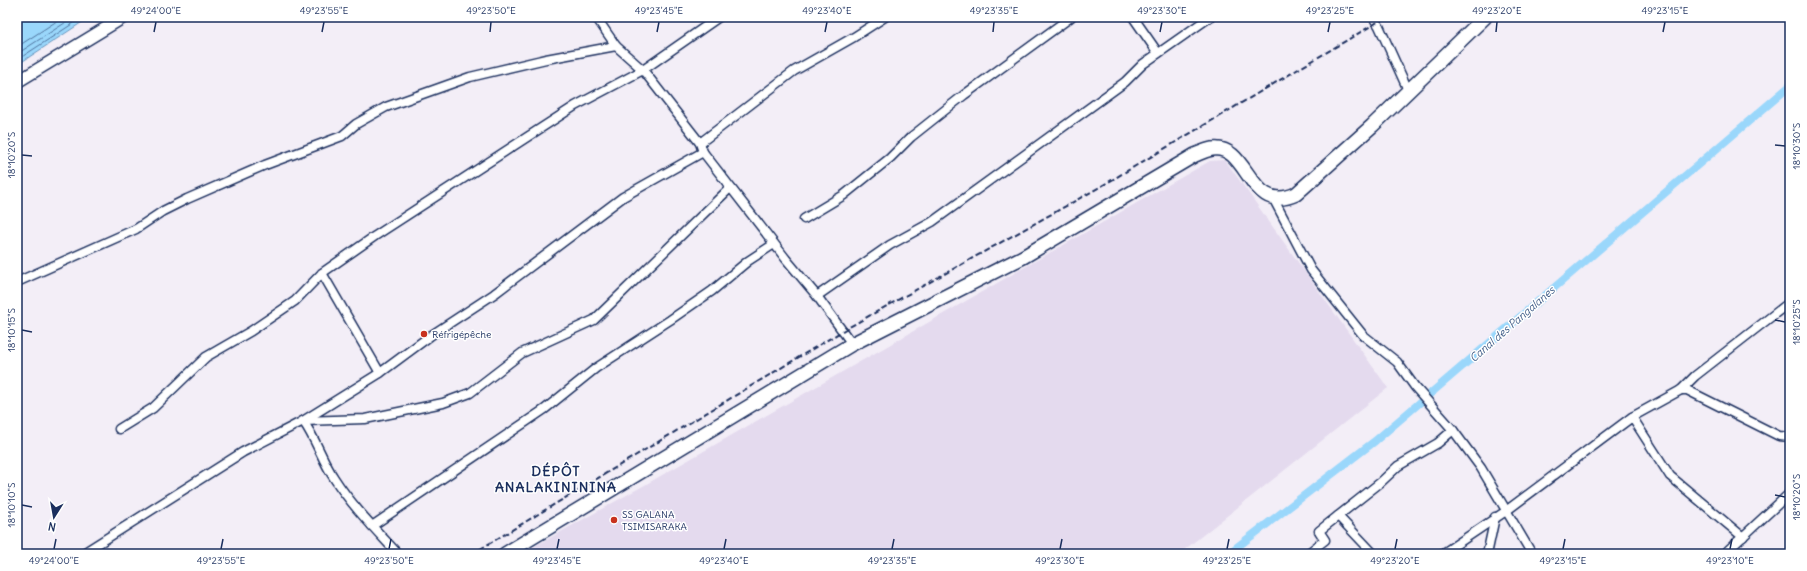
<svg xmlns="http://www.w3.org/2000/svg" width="1807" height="571" font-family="Delius,sans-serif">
<rect width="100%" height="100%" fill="#f3eef7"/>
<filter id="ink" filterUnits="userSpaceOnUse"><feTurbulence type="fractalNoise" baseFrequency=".025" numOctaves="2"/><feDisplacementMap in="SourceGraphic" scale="8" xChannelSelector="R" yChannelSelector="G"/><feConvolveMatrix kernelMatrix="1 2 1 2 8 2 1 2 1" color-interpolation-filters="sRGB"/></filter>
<g filter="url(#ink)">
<path fill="#e4daee" d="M 1225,160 L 1388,388 L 1179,554 L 521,554 L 643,486 L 1210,161 Z"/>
<path fill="#9ad7fb" stroke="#6794bc" d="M 17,17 L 90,17 L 17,65 Z"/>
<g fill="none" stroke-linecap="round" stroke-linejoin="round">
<g stroke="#4e729d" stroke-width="1">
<path d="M 17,47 L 63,17"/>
<path d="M 17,54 L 74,17"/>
<path d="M 17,60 L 83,17"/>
</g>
<path stroke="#9ad7fb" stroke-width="8" d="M 1228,554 L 1375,441 L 1790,86"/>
<g stroke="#1b2f5e" stroke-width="11">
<g id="minor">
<path d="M 596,17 L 616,46"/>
<path d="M 1133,17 L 1158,53"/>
<path d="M 1373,17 L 1379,26 L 1408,90"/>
<path d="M 700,143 L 794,71 L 854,37 L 885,17"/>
<path d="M 1273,198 L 1311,270 L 1363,335 L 1397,362 L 1415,387 L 1453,430 L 1481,468 L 1532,554"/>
<path d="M 804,219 L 844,195 L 890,158 L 911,137 L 964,95 L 1071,17"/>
<path d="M 322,273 L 380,373"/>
<path d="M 17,282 L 136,229 L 163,211 L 187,199 L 265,165 L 342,136 L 356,124 L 386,107 L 470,77 L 546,59 L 616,46 L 643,70 L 719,17"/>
<path d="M 817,296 L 890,245 L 932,222 L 1125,82 L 1143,64 L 1210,17"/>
<path d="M 1681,390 L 1687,390 L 1779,436 L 1790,437"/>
<path d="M 1632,417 L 1670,476 L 1743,537"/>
<path d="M 303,421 L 365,419 L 443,403 L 470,393 L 522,353 L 594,320 L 730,188"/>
<path d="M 303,421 C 316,439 322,460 334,478 C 352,506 376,530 398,554"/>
<path d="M 119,429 L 153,408 L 206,357 L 251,331 L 295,301 L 322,273 L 375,236 L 575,106 L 643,70 L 700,143 L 703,152"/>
<path d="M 1338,516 L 1374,554"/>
<path d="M 372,526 L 545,409 L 596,368 L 670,320 L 712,291 L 748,261 L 774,244"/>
<path d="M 82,554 L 243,452 L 303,421 L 380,373 L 430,336 L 494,294 L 623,197 L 703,152 L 786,259 L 817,296 L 852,344"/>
<path d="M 1307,554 L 1325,540 L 1319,531 L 1381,482 L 1398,466 L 1438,443 L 1453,430"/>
<path d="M 1442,554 L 1506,511 L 1632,417 L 1681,390 L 1695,376 L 1790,302"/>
<path d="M 1485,554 L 1488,550 L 1495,517"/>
<path d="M 1724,554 L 1790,493"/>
</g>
</g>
<g stroke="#1b2f5e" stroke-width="14">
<path id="secondary" d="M 17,82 L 124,17"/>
</g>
<g stroke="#1b2f5e" stroke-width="16">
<path id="primary" d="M 505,554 L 852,344 L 1023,257 L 1195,155 C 1200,153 1206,150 1212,149 C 1249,143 1248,216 1296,194 L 1372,126 L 1485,17"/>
</g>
<use href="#minor" stroke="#fff" stroke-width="8"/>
<use href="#secondary" stroke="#fff" stroke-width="11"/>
<use href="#primary" stroke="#fff" stroke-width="13"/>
<path stroke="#1b2f5e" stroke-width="2" stroke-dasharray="6 3" stroke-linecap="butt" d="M 472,554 L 844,330 L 1100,187 L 1386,17"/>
</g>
</g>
<path fill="none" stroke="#1b2f5e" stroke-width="1.5" d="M 154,32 L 156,22M 322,32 L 324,22M 490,32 L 491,22M 657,32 L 659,22M 825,32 L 827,22M 993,32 L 994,22M 1160,32 L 1162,22M 1328,32 L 1330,22M 1496,32 L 1497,22M 1663,32 L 1665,22M 1775,145 L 1785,146M 22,155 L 32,156M 1775,320 L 1785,322M 22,330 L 32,332M 1775,495 L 1785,497M 22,505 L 32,507M 54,549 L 56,539M 221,549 L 223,539M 389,549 L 391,539M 557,549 L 559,539M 724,549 L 726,539M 892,549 L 894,539M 1060,549 L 1062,539M 1227,549 L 1229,539M 1395,549 L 1397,539M 1563,549 L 1565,539M 1730,549 L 1732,539"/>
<g fill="#c8321e" stroke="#fff" stroke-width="1.5">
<circle cx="424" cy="334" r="4"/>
<circle cx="614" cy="520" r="4"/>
</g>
<g text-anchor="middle" stroke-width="3" stroke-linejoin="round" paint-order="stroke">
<g font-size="10" fill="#1b2f5e" stroke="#fff" text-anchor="start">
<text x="432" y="338">Réfrigépêche</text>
<text x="622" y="518">SS GALANA<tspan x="622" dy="12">TSIMISARAKA</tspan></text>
</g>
<g font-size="11" font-style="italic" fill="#3b5985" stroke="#fff">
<text transform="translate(1512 324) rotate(-41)" y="4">Canal des Pangalanes</text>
</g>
<g font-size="14" font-weight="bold" letter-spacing="1" fill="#1b2f5e" stroke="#fff">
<text x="556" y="476">DÉPÔT<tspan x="556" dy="16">ANALAKINININA</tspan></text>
</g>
</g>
<rect width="1807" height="571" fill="none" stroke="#fff" stroke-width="44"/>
<g transform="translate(54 517) rotate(191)" stroke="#ffffff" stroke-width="3" paint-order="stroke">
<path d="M0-3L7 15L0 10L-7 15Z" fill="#1b2f5e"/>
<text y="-6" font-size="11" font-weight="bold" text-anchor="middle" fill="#1b2f5e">N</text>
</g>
<rect x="22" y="22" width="1763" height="527" fill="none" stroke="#1b2f5e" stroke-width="1.5"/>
<g font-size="10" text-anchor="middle" fill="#1b2f5e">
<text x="156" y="14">49°24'00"E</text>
<text x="324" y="14">49°23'55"E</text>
<text x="491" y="14">49°23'50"E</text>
<text x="659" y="14">49°23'45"E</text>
<text x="827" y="14">49°23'40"E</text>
<text x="994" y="14">49°23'35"E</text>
<text x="1162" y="14">49°23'30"E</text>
<text x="1330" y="14">49°23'25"E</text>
<text x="1497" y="14">49°23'20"E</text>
<text x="1665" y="14">49°23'15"E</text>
<text transform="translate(1796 146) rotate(-90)" y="4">18°10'30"S</text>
<text transform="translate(11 155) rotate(-90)" y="4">18°10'20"S</text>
<text transform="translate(1796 322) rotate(-90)" y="4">18°10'25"S</text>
<text transform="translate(11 330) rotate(-90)" y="4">18°10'15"S</text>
<text transform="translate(1796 497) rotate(-90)" y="4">18°10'20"S</text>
<text transform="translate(11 505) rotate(-90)" y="4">18°10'10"S</text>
<text x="54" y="564">49°24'00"E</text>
<text x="221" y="564">49°23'55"E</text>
<text x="389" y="564">49°23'50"E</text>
<text x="557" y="564">49°23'45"E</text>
<text x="724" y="564">49°23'40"E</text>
<text x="892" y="564">49°23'35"E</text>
<text x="1060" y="564">49°23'30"E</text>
<text x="1227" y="564">49°23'25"E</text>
<text x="1395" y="564">49°23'20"E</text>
<text x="1563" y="564">49°23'15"E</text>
<text x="1730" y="564">49°23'10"E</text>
</g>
</svg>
